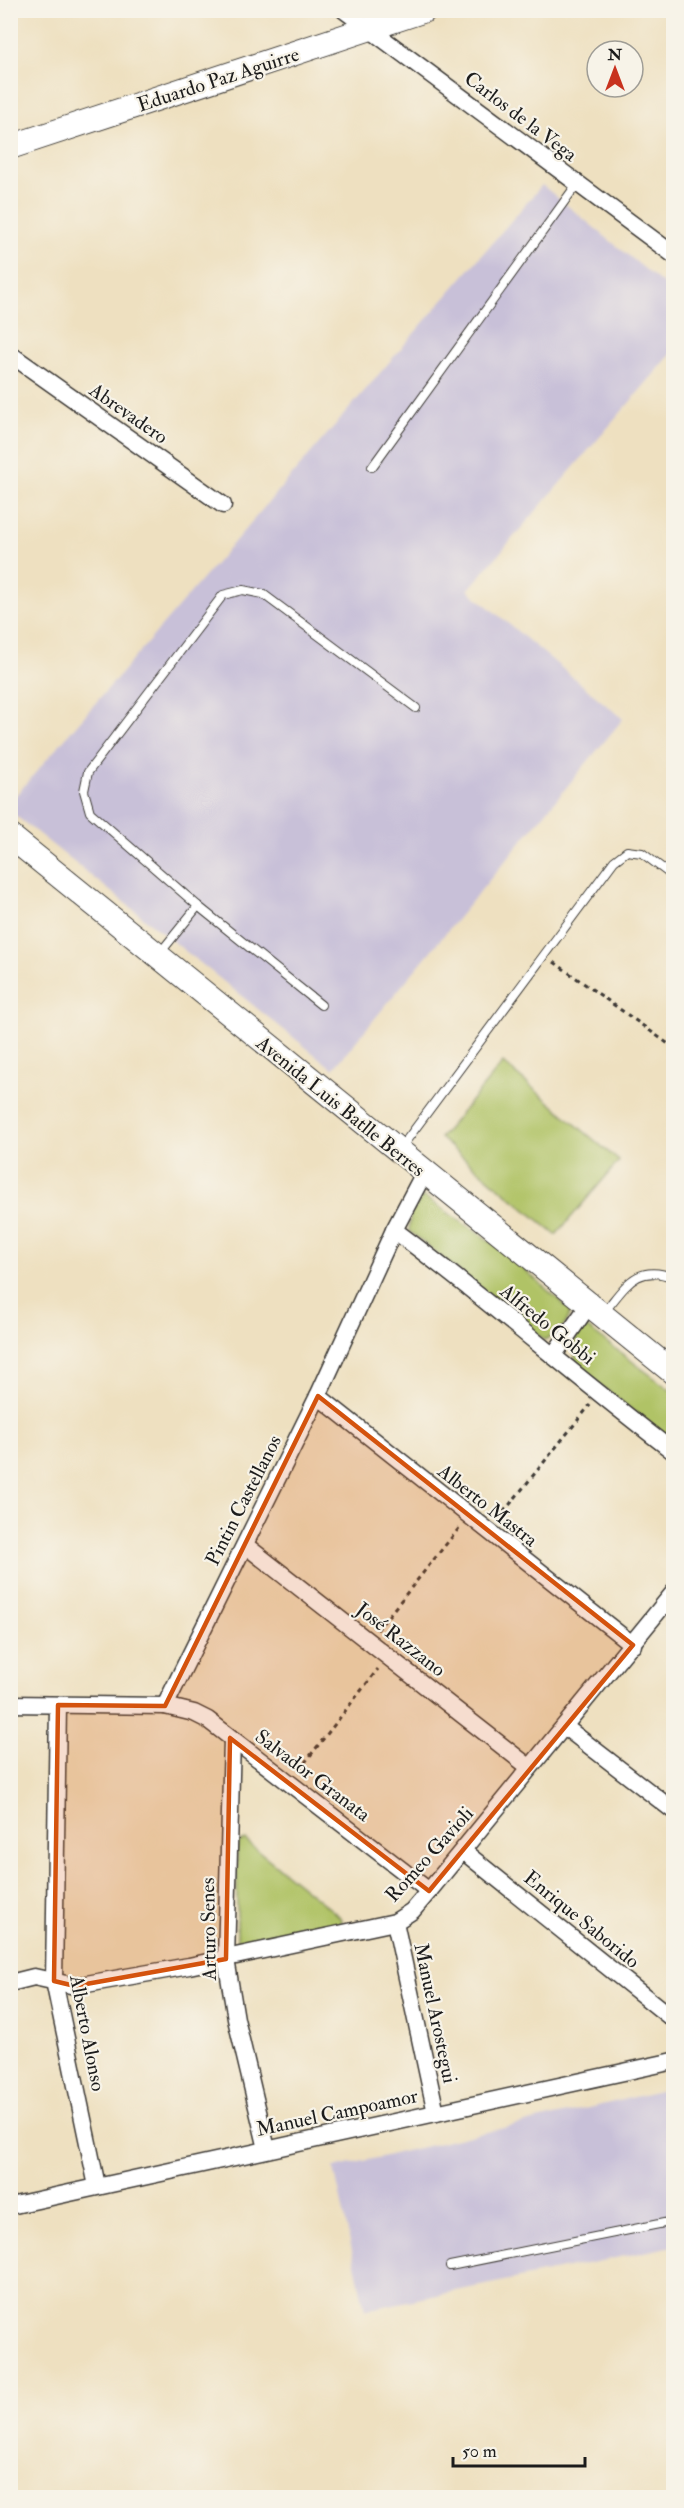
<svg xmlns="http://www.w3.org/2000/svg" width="684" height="2508" font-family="'IM FELL Double Pica',serif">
<rect width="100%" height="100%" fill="#f7f3e8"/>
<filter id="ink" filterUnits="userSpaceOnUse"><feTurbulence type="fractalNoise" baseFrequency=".0167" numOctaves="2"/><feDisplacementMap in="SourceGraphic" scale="12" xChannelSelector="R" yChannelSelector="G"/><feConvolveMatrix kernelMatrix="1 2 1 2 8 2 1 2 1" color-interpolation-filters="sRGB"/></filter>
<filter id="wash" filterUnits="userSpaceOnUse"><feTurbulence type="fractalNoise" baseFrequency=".008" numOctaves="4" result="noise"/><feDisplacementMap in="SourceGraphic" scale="24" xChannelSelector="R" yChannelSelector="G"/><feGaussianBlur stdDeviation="1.35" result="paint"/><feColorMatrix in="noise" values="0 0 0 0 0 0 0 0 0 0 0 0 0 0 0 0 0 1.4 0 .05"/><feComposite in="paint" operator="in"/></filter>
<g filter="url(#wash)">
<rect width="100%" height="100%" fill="#eee0c0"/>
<g fill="#c8c0d8">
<path d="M 542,185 L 673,292 L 673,352 L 468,590 L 623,719 L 333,1069 L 11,812 L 11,801 Z"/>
<path d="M 673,2088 L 673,2246 L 365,2310 L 334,2168 Z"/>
</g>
<g fill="#b0c366" stroke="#667041" stroke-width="1.5">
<path d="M 503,1063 L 619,1161 L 556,1235 L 440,1138 Z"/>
<path d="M 423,1196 L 500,1248 L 570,1310 C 568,1326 558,1334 544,1340 L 409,1231 L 410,1215 Z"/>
<path d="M 585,1326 L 673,1392 L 673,1444 L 576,1365 C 574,1352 572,1334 585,1326 Z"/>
<path d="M 245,1840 L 339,1916 L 342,1921 L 338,1925 L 242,1948 L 237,1946 L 237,1848 L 239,1842 Z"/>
</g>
</g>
<g filter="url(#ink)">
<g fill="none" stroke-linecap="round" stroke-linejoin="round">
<g stroke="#3c3935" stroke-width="10">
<g id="lane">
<path d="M 372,467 L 577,184"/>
<path d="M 160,953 L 198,906"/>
<path d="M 321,1005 L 198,906 L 90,812 L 84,791 L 88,772 L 223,595 L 243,590 L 263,594 L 416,708"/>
<path d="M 400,1149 L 614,861 L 627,851 L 642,853 L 674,877"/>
<path d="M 603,1313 C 625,1288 636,1262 674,1278"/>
<path d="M 450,2266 L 674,2221"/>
</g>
</g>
<g stroke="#3c3935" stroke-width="19">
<g id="street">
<path d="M 344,10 L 674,255"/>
<path d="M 10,354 L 223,505"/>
<path d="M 394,1230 C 490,1301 579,1380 674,1452"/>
<path d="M 553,1356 L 588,1306"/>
<path d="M 318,1396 L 633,1645"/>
<path d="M 245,1545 L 529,1767"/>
<path d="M 10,1704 L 165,1706 L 318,1396 L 394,1230 L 424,1173"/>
<path d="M 58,1705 L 54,1981 L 97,2186"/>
<path d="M 165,1706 L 194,1713 L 208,1720 L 429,1891"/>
<path d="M 565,1727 L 674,1811"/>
<path d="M 232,1739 L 226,1959 L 236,2019 L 267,2149"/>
<path d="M 463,1851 L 674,2020"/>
<path d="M 395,1922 L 436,2113"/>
<path d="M 10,1983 L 34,1977 L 75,1986 L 189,1966 L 395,1922 L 412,1911 L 429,1891 L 674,1592"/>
<path d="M 10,2206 L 674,2061"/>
</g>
</g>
<g stroke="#3c3935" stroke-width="26">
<g id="secondary">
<path d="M 10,147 L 425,10"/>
<path d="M 10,836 L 674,1373"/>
</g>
</g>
<g stroke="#3c3935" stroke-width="3" stroke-dasharray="4.5 4.5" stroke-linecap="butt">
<path d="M 554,962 L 674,1048"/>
<path d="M 498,1519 L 590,1405"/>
<path d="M 377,1630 L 460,1527"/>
<path d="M 299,1770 L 378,1669"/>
</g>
<use href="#lane" stroke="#fff" stroke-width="8"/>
<use href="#street" stroke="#fff" stroke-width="16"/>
<use href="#secondary" stroke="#fff" stroke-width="24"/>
</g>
</g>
<path fill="#d4530e" fill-opacity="0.2" stroke="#d4530e" stroke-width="4.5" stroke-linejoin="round" d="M 318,1396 L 633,1645 L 429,1891 L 230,1738 L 226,1959 L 75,1986 L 54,1981 L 58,1705 L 165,1706 Z"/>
<g text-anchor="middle" stroke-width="4.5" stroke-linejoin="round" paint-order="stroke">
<g font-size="20" fill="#1c1c1c" stroke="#f7f3e8">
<text transform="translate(218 79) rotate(-18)" y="7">Eduardo Paz Aguirre</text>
<text transform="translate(521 116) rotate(37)" y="7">Carlos de la Vega</text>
<text transform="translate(129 413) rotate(35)" y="7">Abrevadero</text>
<text transform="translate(341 1106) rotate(39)" y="7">Avenida Luis Batlle Berres</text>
<text transform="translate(548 1324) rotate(39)" y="7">Alfredo Gobbi</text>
<text transform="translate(243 1500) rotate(-63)" y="7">Pintin Castellanos</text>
<text transform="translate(488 1505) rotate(38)" y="7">Alberto Mastra</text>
<text transform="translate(401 1639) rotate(38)" y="7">José Razzano</text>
<text transform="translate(313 1775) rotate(37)" y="7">Salvador Granata</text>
<text transform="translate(429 1854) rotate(-48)" y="7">Romeo Gavioli</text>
<text transform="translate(582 1919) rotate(39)" y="7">Enrique Saborido</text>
<text transform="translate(208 1929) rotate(-91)" y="7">Arturo Senes</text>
<text transform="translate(436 2013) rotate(78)" y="7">Manuel Arostegui</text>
<text transform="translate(88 2033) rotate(79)" y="7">Alberto Alonso</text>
<text transform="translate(337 2112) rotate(-12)" y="7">Manuel Campoamor</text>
</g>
</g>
<rect width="684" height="2508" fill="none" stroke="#f7f3e8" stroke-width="36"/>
<g transform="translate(615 69)"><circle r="28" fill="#f7f3e8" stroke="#9f9d96" stroke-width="1.5"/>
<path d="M0-4.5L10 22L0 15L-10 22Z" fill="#c8321e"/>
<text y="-9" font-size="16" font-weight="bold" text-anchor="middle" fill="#1c1c1c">N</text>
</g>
<path d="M453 2457v9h132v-9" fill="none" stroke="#1c1c1c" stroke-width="3"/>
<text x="462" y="2457" font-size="18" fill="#1c1c1c" stroke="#f7f3e8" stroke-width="4.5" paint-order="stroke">50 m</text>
</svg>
